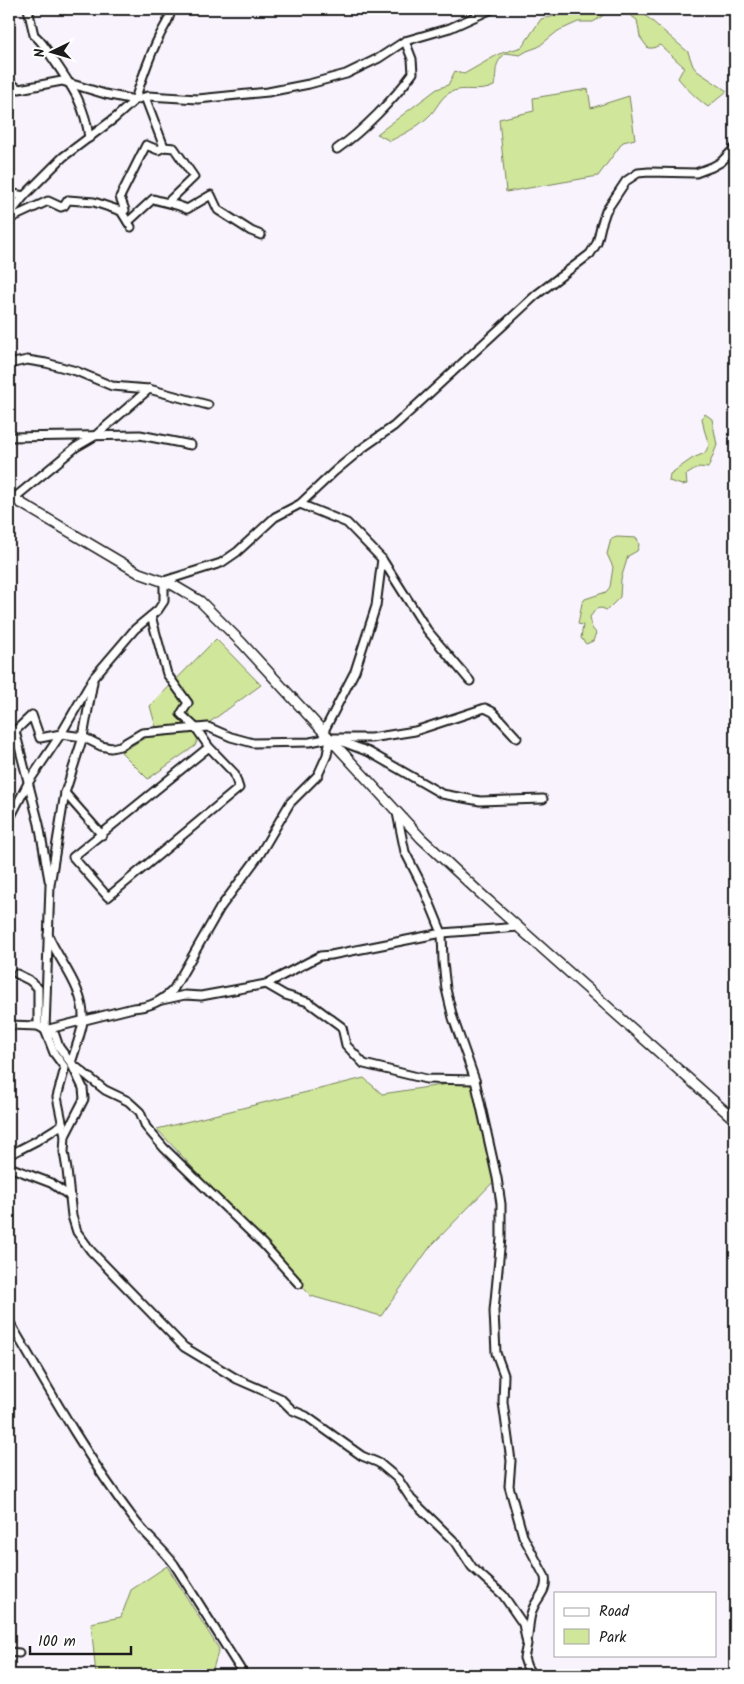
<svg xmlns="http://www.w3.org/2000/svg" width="744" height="1684" font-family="Kalam,sans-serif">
<rect width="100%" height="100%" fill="#f9f3fd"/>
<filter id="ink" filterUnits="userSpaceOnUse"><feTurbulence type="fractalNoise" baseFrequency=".02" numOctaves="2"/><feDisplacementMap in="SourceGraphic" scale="10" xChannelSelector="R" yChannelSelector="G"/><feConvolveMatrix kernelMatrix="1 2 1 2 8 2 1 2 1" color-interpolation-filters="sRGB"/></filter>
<g filter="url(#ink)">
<g fill="#d0e69b" stroke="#76815c">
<path d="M 589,9 L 610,9 L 601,17 L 593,22 L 578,22 L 558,31 L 538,47 L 527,51 L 520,55 L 506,53 C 492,65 498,71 494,86 C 479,94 463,85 449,93 C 440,98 436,110 429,116 C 418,127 404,134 390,141 L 377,134 L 437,89 L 448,85 L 455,71 L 464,74 L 499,54 L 522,47 L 541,19 Z"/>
<path d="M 621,9 L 638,9 L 688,52 L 693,66 L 697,71 L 727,91 L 708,107 C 696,98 687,89 678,78 L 684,67 L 660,45 L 653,48 L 648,48 L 640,37 L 637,20 Z"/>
<path d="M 588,89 L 591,108 L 629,96 L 635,139 L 623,142 L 598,176 L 506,192 L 499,119 L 534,111 L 533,98 Z"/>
<path d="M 705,414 L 712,419 L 717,445 L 708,468 L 699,467 L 686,475 L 687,484 L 682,485 L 669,481 L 670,474 L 693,458 L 705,453 L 709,445 L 704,429 L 702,418 Z"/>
<path d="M 617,537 L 637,538 L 639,545 L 637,551 L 628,556 L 621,579 L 620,597 L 607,610 L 601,608 L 596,609 L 590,617 L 592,628 L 596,633 L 593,641 L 586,644 L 581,638 L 583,625 L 578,624 L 582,603 L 585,599 L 606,592 L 610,587 L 613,567 L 607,554 L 611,539 Z"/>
<path d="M 216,639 L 261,685 L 203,727 L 195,746 L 148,779 L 121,752 L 157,731 L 150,706 Z"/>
<path d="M 364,1078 L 382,1094 L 475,1080 L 497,1178 L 430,1247 L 381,1316 L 311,1296 L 157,1129 Z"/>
<path d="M 167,1566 L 219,1649 L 211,1675 L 96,1675 L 91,1623 L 121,1617 L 131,1590 Z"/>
</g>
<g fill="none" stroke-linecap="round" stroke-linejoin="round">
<g stroke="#1c1c1c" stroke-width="11">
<g id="minor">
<path d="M 28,9 L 34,35 C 42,41 45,48 51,56 C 70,84 85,103 89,138"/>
<path d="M 9,82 L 19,89 L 62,81 L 105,94 L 135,100"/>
<path d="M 145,97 L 164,147 L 174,148 L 194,177 L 168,202"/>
<path d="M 135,100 C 142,78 149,57 159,37 C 164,26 170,21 171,9"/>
<path d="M 337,149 C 363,131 394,99 413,73 L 412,59 L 405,41"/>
<path d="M 9,193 L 24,196"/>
<path d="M 125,210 L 120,197 L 146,145 L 158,150 L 164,147"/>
<path d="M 9,215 L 24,196 L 63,157 L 115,118 L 135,100 L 148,96 L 198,99 L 268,92 L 309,84 L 346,74 L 379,58 L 405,41 L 450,28 L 492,9"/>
<path d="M 9,219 L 48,201 L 61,207 L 64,206 L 68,200 L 94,202 L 121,211 L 131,227"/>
<path d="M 128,222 L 153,199 C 166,203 174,203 187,209 L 211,195 L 218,210 L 251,231 L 261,235"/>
<path d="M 9,364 L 27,360 L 46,363 L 76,371 L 112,386 L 149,389 L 208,405"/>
<path d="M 9,437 L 140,435 L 191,445"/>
<path d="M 13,499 L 76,447 L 95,436 L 149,389"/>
<path d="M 300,504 L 347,523 L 382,559 L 427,630 L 470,681"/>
<path d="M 151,616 L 167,674 L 188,703 L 181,714 L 196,728 L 209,747 L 234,773 L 239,788 L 108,897 L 73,857 L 209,747"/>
<path d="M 15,731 L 39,824 L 49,880"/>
<path d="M 324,731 L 355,671 L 376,606 L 382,559"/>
<path d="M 9,733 L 15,731 L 32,715 L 40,738 L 61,734 L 83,737 L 101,746 L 111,748 L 120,746 L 142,733 L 208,727 L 231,737 L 253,743 L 310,742 L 330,738 L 371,738 L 415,731 L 485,708 L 493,712 L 517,738"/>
<path d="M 335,739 L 369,752 L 442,794 L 480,801 L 543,799"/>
<path d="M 65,793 L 102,835"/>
<path d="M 397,813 L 405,852 L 424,889 L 442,933 L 443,962 L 446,989 L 453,1018 L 475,1080 L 497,1178 L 501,1204 L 501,1238 L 494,1311 L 496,1353 L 504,1375 L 503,1402 L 511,1461 L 509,1486 L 523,1536 L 545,1577 C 548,1592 536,1598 532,1611 C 529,1619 529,1628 528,1636"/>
<path d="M 9,820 L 28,783 L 61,734 L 94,677 L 135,629 L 158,610 L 164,601 L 164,581 L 221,563 L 237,552 L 275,517 L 300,504 L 335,471 L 364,447 L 394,426 L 536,295 L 590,254 L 597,243 L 601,226 L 606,211 L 626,181 L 638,173 L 649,172 L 696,173 L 712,167 L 721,162 L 735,148"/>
<path d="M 48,935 C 60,963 85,989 83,1021 C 82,1031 74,1053 71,1063 L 83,1088 L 84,1099 L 65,1136 L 64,1152 L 67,1170 L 72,1216 L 77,1232 L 91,1251 L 184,1347 L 237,1379 L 280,1398 L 292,1410 L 306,1416 L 362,1456 L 379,1463 L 398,1479 L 411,1499 L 457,1544 L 472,1567 L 503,1595 L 523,1624 L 527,1644 L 524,1658 L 527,1667 L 532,1675"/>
<path d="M 17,974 L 29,980 L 38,988 L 38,1026"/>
<path d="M 266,984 L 285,995 L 308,1002 L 342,1027 L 346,1045 L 364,1064 L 426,1079 L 475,1080"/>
<path d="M 162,1000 L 185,995 L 201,996 L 266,984 L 320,956 L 331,955 L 442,933 L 519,927"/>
<path d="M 9,1025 L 38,1026 L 45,1030 L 133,1008 C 150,1007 160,1002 173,990 L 220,908 L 260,854 L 290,803 L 318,775 L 327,755 L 330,738"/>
<path d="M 45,1030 L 55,1035 L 59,1047 L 71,1063 L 105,1090 L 128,1101 L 140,1112 L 146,1127 L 164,1148 L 264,1245 L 299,1284"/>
<path d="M 65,1136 L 57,1097 L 65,1068 L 54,1053 L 45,1030 L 50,885 L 65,793 L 83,737 L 93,682"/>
<path d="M 9,1155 L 36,1141 L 63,1124"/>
<path d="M 9,1167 L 51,1183 L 71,1197"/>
<path d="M 9,1321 C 48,1388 86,1456 133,1518 C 145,1535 161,1547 174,1564 L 244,1675"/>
<path d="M 9,1652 L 19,1653"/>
</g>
</g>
<g stroke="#1c1c1c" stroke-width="12">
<path id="tertiary" d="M 9,496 L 139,573 L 173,585 L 200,601 L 242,643 L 421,838 L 480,893 L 735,1120"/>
</g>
<use href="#minor" stroke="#fff" stroke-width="7"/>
<use href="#tertiary" stroke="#fff" stroke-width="9"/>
</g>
</g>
<rect width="744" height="1684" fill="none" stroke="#fff" stroke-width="30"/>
<rect x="15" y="15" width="714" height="1654" fill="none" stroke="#1c1c1c" stroke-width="2" filter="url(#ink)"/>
<rect x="554" y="1592" width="162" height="65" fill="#ffffff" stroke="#a4a4a4"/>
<rect x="564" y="1608" width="25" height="8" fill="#ffffff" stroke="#a4a4a4"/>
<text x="599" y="1616" font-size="15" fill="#1c1c1c">Road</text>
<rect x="564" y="1629" width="25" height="15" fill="#d0e69b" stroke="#a4a4a4"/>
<text x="599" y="1642" font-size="15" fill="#1c1c1c">Park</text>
<g transform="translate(52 52) rotate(265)" stroke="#ffffff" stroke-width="4" paint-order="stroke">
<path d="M0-4L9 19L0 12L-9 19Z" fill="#1c1c1c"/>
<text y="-8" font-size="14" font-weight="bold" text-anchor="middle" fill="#1c1c1c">N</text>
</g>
<path d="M30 1646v8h101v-8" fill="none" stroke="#1c1c1c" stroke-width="2.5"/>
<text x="38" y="1646" font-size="15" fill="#1c1c1c" stroke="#ffffff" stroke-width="4" paint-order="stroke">100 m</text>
</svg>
